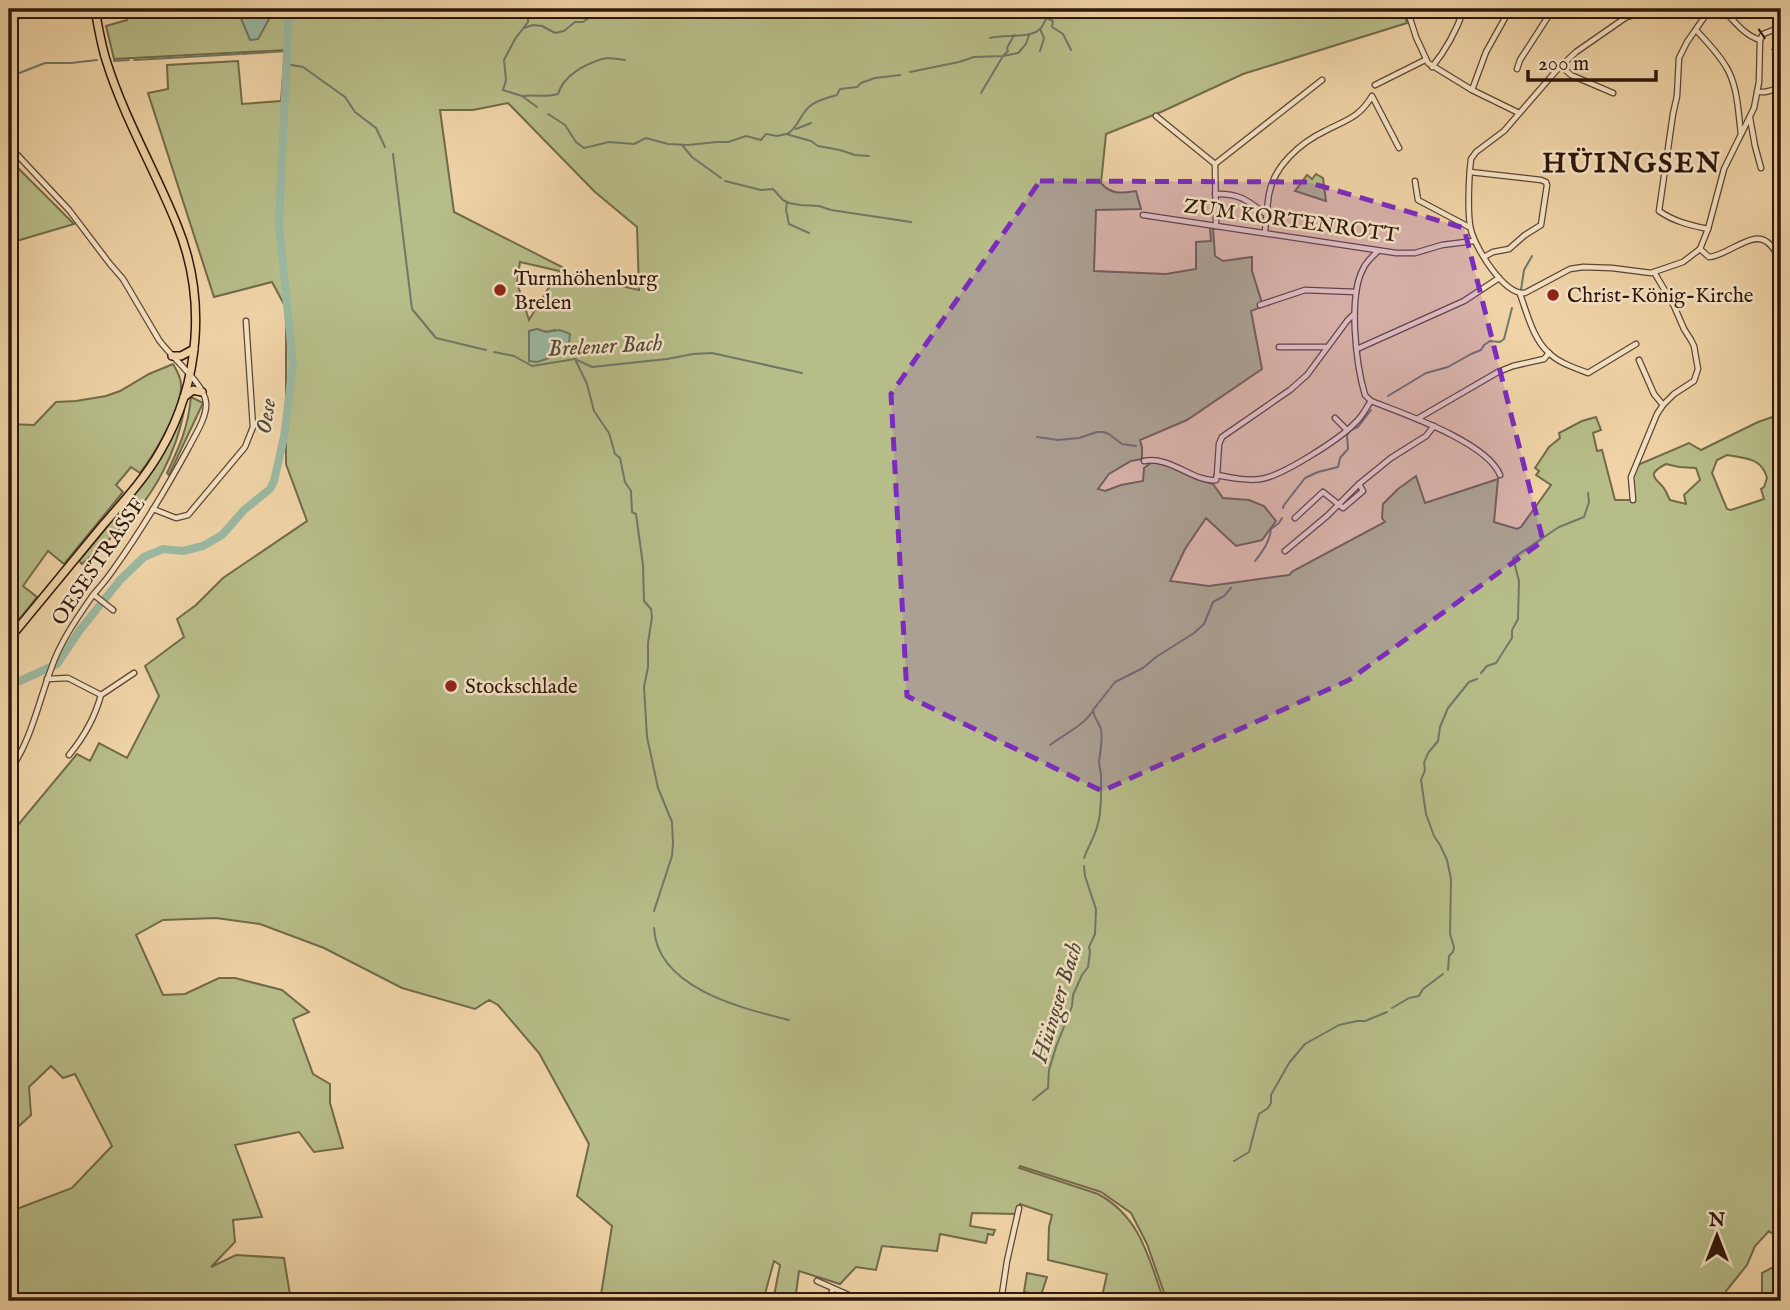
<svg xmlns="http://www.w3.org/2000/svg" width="1790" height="1310" font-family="'IM FELL English',serif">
<rect width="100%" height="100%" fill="#f0d4a7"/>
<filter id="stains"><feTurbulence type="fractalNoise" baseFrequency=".00286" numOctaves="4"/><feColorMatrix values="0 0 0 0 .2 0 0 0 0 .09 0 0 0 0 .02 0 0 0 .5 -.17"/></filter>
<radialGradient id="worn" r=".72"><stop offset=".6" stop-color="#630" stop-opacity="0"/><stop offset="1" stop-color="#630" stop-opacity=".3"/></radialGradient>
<g fill="#b7bd89" stroke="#726a4a" stroke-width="2" fill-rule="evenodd">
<path d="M 124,9 L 1403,9 L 1407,23 L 1243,74 L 1161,112 L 1106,134 L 1101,183 C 1111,195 1122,193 1136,191 L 1141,209 L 1096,210 L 1094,271 L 1166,274 L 1196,269 L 1196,242 L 1211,241 L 1210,228 L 1213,228 L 1215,256 L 1223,261 L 1252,257 L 1252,271 L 1263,306 L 1251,311 L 1262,369 L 1187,420 L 1140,440 L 1142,447 L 1142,459 L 1131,461 L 1109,474 L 1098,489 L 1105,491 L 1121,485 L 1143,481 L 1144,468 L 1152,462 L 1181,469 L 1197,479 L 1213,484 L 1223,498 L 1249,500 L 1264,506 L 1276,521 L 1262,540 L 1236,546 L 1206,518 L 1185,549 L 1170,581 L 1209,586 L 1289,575 L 1293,571 L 1385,522 L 1382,518 L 1383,504 L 1398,489 L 1416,476 L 1425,503 L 1498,479 L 1494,522 L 1517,529 L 1521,527 L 1551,485 L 1536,475 L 1539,471 L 1535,468 L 1549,447 L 1560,438 L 1559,433 L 1582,421 L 1596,417 L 1601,430 L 1593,433 L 1597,451 L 1602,450 L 1615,500 L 1631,500 L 1629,482 L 1633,467 L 1689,443 L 1701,450 L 1758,422 L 1781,414 L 1781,1240 L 1769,1231 L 1755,1246 L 1747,1265 L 1726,1291 L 1721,1301 L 1167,1301 L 1147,1244 L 1131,1213 L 1101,1192 L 1020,1166 L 1019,1168 L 1098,1194 C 1141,1217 1149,1259 1164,1301 L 1101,1301 L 1107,1274 L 1048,1260 L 1049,1227 L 1052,1215 L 1020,1204 L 1016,1214 L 972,1213 L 970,1226 L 995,1230 L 993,1235 L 988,1234 L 986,1243 L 940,1234 L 937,1251 L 882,1246 L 876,1270 L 856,1267 L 840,1284 L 799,1271 L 795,1301 L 773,1301 L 780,1265 L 774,1261 L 763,1301 L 600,1301 L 612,1226 L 577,1196 L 589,1144 L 539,1053 L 498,1005 L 489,1000 L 475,1009 L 402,988 L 324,948 L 260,924 L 216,918 L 163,920 L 136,935 L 163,995 L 185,994 L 219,978 L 235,978 L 282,990 L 309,1012 L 293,1019 L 313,1074 L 330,1084 L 330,1103 L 343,1148 L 314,1152 L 299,1132 L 235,1145 L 262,1217 L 233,1220 L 235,1242 L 211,1267 L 236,1255 L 284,1258 L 291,1301 L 9,1301 L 9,1212 L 72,1188 L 112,1146 L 75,1074 L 63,1078 L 51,1066 L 29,1087 L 31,1115 L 9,1135 L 9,1030 L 17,1031 L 9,1008 L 9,865 L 17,858 L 17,849 L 13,831 L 77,754 L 90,761 L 99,743 L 127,758 L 159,696 L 145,666 L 184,637 L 177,619 L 196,605 L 223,578 L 307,521 L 286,464 L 286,308 L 272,282 L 214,297 L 148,93 L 168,89 L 167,65 L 238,61 L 242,104 L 281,101 L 285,50 L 114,59 L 106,26 L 127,20 ZM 508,103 L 595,192 L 637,227 L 639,290 L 568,274 L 562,267 L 454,212 L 440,110 L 473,110 ZM 520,262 L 559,271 L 529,320 L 517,283 ZM 537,329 L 546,332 L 555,330 L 563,354 L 529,361 L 529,331 ZM 1727,455 C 1745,458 1762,458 1767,478 L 1764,487 L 1761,489 L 1764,499 L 1731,510 L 1727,509 L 1712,473 L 1717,460 ZM 1666,464 L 1679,467 L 1696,468 L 1700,480 L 1684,495 L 1686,504 L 1670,500 C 1668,497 1667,493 1665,490 C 1660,480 1642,476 1666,464 Z"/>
<path d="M 9,159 L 74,224 L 20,240 L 9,241 Z"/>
<path d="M 1316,174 L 1323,178 L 1326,201 L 1295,191 L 1307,175 L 1312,179 Z"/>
<path d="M 173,364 C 177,371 181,377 181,385 C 182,408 154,455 140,473 L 131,467 L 116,485 L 123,492 L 64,564 L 48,551 L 23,586 L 37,597 L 9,632 L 9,424 L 34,425 L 56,402 L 76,401 L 106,396 L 120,391 L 149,374 Z"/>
<path d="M 191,397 L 203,403 L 169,475 L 167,473 C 180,445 188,428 191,397 Z"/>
<path d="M 183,411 L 184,411 C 176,452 156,492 127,522 C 113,537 97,550 82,564 L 79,561 L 151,473 L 170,442 Z"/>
<path d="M 1781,1263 L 1781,1301 L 1758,1301 L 1762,1291 L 1762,1273 Z"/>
<path d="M 1027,1273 L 1047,1277 L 1041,1295 L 1024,1292 Z"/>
</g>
<g fill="#9bb9a3" stroke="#6f7866" stroke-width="2">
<path d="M 237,9 L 267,9 L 269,19 L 258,39 L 250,40 Z"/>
<path d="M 537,329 L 546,332 L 560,330 L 570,334 L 568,352 L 537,362 L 529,361 L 529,331 Z"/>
</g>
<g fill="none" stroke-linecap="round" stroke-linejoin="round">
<g stroke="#6f7866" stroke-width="2">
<path d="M 515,9 C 518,14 522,15 528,15"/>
<path d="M 528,9 L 528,22 L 515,39 L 504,60 L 506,80 L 503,90 L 522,96 L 537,107"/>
<path d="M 662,9 L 669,12"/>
<path d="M 678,13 L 686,9"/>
<path d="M 1046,18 L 1053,21 L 1052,27 L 1063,34 L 1071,50"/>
<path d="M 524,28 L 533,25 L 542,26 L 555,33 L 564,31 L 575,22 L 583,22 L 593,15 L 603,15 L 619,9"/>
<path d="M 990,38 C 1004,34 1030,39 1040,29 C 1045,24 1047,15 1050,9"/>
<path d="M 1040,51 L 1044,38 L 1040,29"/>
<path d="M 242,54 L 287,51"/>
<path d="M 134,60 L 240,54"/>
<path d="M 114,61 L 129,60"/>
<path d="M 286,64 L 303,67 L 345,97 L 355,112 L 376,128 L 385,147"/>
<path d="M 910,72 L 959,62 L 974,57 L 1003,56 L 1018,53 L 1026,44 L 1029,35"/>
<path d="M 9,77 L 45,63 L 71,63 L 97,60"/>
<path d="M 981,93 L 1003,56 L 1008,51 L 1007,48 L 1014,35"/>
<path d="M 523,96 C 536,94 545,98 558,94 C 563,76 585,64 602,59 C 609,57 617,59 625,60"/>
<path d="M 548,114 L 565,125 L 576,142 L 584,148 L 609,142 L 634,144 L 646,138 L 668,144 L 688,145 L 717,142 L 728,142 L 746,136 L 761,140 L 766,134 L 777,136 L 786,134 L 811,141 L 818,146 L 840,150 L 855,155 L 869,156"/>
<path d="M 796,129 L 811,123"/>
<path d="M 787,134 C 798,128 799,116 809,107 C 816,100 827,98 837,95 L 840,89 L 857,87 L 861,83 L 875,78 L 900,75"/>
<path d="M 682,145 L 692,157 L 721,178"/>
<path d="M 393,154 L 412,309 L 436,338 L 486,350"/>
<path d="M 725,181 L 761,190 L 773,189 L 783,200 L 789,203 L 800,205 L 819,206 L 831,210 L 911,222"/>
<path d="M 787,202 L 786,210 L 789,224 L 809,233"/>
<path d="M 1521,290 L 1524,270 L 1532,256"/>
<path d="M 494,352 L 514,356 L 532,366 L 575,359 L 592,367 L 667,359 L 693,354 L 712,353 L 802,373"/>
<path d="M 575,359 L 587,384 L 594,411 L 609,433 L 615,454 L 620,458 L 625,482 L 631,491 L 632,512 L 636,514 L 643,565 L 644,601 L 651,609 L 652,617 L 648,643 L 648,667 L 644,687 L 647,737 L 658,788 L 672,822 L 673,843 L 672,856 L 654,911"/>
<path d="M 1388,396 L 1426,373 L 1448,367 L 1471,354 L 1481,350 L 1484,345 L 1490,341 L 1500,342 L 1504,339 L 1512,308"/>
<path d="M 1037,437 L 1058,440 L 1079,438 L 1097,432 L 1103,432 L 1109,434 L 1122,444 L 1136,446"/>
<path d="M 1283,508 L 1284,505 L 1305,478 L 1318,472 L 1338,467 L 1340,458 L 1348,449 L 1347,435 L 1351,430 L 1358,427 L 1371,410"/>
<path d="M 1255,561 C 1263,551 1270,541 1271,529 L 1279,523 L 1282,518"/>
<path d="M 1481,673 L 1487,666 L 1496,663 L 1512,638 L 1512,630 L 1518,619 L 1519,581 L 1513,558 L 1559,527 L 1584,517 L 1589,502 L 1588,493"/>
<path d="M 1050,745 C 1063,735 1084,725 1092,712"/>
<path d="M 1084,858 C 1088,847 1094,838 1097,827 C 1102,813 1101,793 1101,779 C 1102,773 1099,768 1099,762 C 1100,752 1103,740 1101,729 C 1099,722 1094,719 1093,710 L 1115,682 L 1143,668 L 1156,657 L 1194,633 L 1204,624 L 1213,602 L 1224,596 L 1231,588"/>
<path d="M 654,928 C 657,988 741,1008 789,1020"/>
<path d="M 1448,970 L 1449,956 L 1453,952 L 1454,947 L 1450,934 L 1451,879 L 1447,860 L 1440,845 L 1434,836 L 1426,814 L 1421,780 L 1425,770 L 1424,763 L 1428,753 L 1438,741 L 1440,727 L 1448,708 L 1469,682 L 1477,679"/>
<path d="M 1392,1008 L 1409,998 L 1419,996 L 1423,989 L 1443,974"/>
<path d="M 1033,1100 L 1048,1088 L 1049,1070 L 1056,1047 L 1072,1006 L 1073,995 L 1082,975 L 1088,967 L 1090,952 L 1089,947 L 1095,934 L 1096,909 L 1085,876 L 1084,866"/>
<path d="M 1234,1161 L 1249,1152 L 1259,1114 L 1268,1108 L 1271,1103 L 1271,1095 L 1289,1063 L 1305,1044 L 1339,1025 L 1357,1021 L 1365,1021 L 1387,1012"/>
</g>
<path stroke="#9bb9a3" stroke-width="8" d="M 9,686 L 57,664 L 80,630 L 120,580 L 144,557 L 163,549 L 183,551 L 203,546 L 222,535 L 244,510 L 270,489 L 274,481 L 284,437 L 293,364 L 279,224 L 289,9"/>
<g stroke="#5e4632" stroke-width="7">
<g id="street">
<path d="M 1407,9 L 1416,37 L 1428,63 L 1472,90 L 1519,113"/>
<path d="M 1650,9 L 1625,18 L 1576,52 L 1556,71 L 1504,131 L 1476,152 L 1471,159 C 1469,175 1467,215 1471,230 C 1476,249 1504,295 1525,293 L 1570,269 L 1583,267 L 1612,268 L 1651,273 L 1683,262 L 1700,249 L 1708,229 L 1724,169 L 1754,108 L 1759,82 L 1760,40"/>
<path d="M 1723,9 C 1734,21 1744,35 1760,40"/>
<path d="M 1696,30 C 1706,41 1717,52 1725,65 C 1738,85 1738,111 1741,134"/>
<path d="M 1760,40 L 1763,34 L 1781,27"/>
<path d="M 1561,66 L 1571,75 L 1613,93"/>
<path d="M 1432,67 C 1446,50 1457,29 1464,9"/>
<path d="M 1517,69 L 1520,60 L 1553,9"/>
<path d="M 1375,85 L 1425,60"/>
<path d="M 1472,90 L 1486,52 L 1510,9"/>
<path d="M 1757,92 L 1765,92 L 1781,88"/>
<path d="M 1156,116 L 1215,164 L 1216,226"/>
<path d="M 1750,118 L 1755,146 L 1761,168"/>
<path d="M 9,146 L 69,210 L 110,264 L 123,279 L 159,340 C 170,356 205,384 206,403 C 207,417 195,435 189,447 C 166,489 141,531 113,570 C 107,579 100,587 93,595 C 77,618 60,642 51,669 C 38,704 31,741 9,772"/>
<path d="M 1215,164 L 1322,80"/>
<path d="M 1470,172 L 1541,180 L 1546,182 L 1547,185 L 1541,225 L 1525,235 L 1509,249 L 1493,252 L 1484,257"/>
<path d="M 1415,181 L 1418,200 L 1469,227"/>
<path d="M 1215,194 C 1240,193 1248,201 1267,215"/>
<path d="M 1143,215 L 1396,253 L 1415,253 L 1442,245 L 1474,241"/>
<path d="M 1708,229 C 1690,225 1675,222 1659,211 L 1673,114 L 1677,96 L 1679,58 L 1687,42 L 1710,9"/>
<path d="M 1265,232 C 1266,220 1267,207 1269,194 C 1274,166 1300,143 1325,131 C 1346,120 1359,118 1372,96 L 1399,148"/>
<path d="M 1700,249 L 1709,257 C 1727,256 1752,230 1767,242 C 1773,246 1777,254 1781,261"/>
<path d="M 1377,252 C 1372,257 1366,262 1363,269 C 1348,297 1356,365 1365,395 L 1371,401 C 1404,414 1487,442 1500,475"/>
<path d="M 1520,294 C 1527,313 1533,339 1549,353 C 1559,363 1575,368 1588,373 L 1636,344"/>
<path d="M 1260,305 L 1305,290 L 1356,292"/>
<path d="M 1279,347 L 1326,347"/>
<path d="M 1357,349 L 1464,301 L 1499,278"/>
<path d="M 1639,360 L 1654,394 L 1663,405"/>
<path d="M 1335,418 L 1347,430"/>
<path d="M 1417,419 L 1498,372 L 1513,366 L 1544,359 L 1549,353"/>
<path d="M 1144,461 C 1169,455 1195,483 1216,480 L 1217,475"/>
<path d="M 1217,475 L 1219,444 L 1222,437 L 1290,390 L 1307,375 L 1347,321 L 1353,315"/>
<path d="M 1217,475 C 1232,478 1247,481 1261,479 C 1282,476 1340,439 1355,423 C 1362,417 1366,408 1371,401"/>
<path d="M 1633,500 L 1631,477 L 1657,414 L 1663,405 L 1674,394 L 1694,381 L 1698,369 L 1694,346 L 1691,340 L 1684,329 L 1674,306 L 1654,272"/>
<path d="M 153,509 L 176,518 L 188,515 L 245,447 L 253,427 L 246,321"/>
<path d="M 1295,518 L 1323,492 L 1343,508 L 1363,491 L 1359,484"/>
<path d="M 1285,551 L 1327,516 L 1359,484 L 1391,458 L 1426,436 L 1434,426"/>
<path d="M 94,595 L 113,610"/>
<path d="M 47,679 L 68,678 L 101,695"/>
<path d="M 69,755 C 84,737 95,717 101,695 L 134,673"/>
<path d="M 817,1281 L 862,1301"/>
<path d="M 828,1301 L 833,1289"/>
<path d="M 1001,1301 L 1007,1261 L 1019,1208"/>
</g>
</g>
<g stroke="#2e170b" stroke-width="10">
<g id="primary">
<path d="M 172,356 L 181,356 L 194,349"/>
<path d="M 184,397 L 193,390 L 202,392"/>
<path d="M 9,639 C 40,601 72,563 103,525 C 124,501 146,477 161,450 C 200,382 207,298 177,225 C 155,170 124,118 106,60 C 101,44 98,26 95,9"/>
</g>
</g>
<use href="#street" stroke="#f5e3c6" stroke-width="4.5"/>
<use href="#primary" stroke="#f0d4a7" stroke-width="7"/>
<path stroke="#2e170b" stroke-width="2" stroke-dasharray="12 12" stroke-linecap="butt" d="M 1745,9 L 1781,62"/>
</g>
<path fill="#7b2cbf" fill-opacity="0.2" stroke="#7b2cbf" stroke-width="5" stroke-dasharray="14 9" stroke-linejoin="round" d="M 1040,181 L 1307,182 L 1464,228 L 1543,541 L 1349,680 L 1102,791 L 907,696 L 891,394 Z"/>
<g fill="#8f2418" stroke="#f5e3c6" stroke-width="2.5">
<circle cx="500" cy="290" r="7"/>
<circle cx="1553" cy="295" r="7"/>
<circle cx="451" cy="686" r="7"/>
</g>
<g text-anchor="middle" stroke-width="5" stroke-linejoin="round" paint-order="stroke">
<g font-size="21" fill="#2e170b" stroke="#f5e3c6">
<text transform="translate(1291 220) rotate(8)" y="7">ZUM KORTENROTT</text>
<text transform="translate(98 561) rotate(-56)" y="7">OESESTRASSE</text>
</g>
<g font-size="21" fill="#2e170b" stroke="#f5e3c6" text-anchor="start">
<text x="514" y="285">Turmhöhenburg<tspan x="514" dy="24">Brelen</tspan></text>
<text x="1567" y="302">Christ-König-Kirche</text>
<text x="465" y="693">Stockschlade</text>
</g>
<g font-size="23" font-style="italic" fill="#4f4839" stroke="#f5e3c6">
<text transform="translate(605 345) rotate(-3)" y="8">Brelener Bach</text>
<text transform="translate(265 416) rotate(-81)" y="8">Oese</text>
<text transform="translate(1056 1002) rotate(-73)" y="8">Hüingser Bach</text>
</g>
<g font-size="28" font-weight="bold" letter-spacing="2" fill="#2e170b" stroke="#f5e3c6">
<text x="1632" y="172">HÜINGSEN</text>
</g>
</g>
<rect width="1790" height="1310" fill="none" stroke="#f0d4a7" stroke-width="35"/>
<rect x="10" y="10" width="1769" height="1289" fill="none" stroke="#2e170b" stroke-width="3.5"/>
<rect x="18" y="18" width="1755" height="1275" fill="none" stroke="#2e170b" stroke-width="2"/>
<g transform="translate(1717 1236)" stroke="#f5e3c6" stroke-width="5" paint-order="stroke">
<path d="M0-5L12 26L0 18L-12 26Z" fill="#2e170b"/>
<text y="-10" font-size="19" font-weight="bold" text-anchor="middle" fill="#2e170b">N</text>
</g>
<path d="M1528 70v10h128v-10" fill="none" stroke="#2e170b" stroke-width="3.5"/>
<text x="1538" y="70" font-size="21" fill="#2e170b" stroke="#f5e3c6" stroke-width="5" paint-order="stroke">200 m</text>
<rect width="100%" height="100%" filter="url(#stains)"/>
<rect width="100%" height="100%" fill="url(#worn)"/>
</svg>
